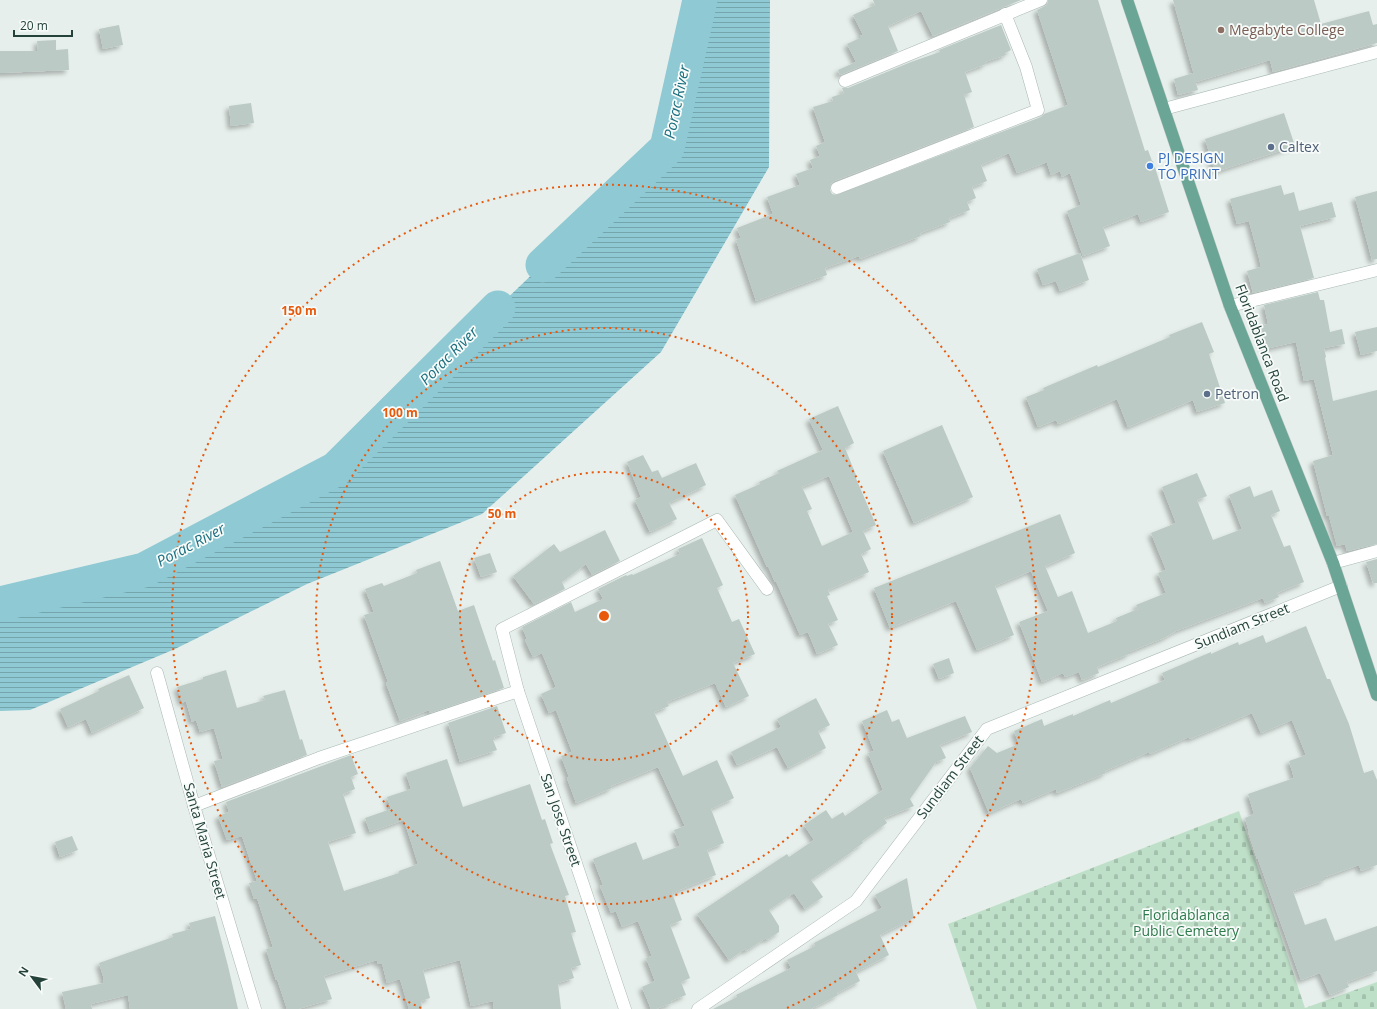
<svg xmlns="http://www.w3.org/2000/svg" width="1377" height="1009" font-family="'Open Sans',sans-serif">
<defs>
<pattern id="cemetery-stones" width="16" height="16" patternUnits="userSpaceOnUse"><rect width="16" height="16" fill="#bfe0c8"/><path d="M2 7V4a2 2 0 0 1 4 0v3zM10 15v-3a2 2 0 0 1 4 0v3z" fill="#a4c1ad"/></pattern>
<pattern id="water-rules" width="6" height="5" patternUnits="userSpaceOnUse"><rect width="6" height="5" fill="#8ec9d4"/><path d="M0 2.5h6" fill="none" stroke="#74a5ad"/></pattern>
<filter id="shadow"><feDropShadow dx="-3.5" dy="3.5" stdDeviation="2" flood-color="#0004"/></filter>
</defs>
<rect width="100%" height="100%" fill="#e6efeb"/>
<path fill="url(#cemetery-stones)" d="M 1239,811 L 1305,1008 L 1377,982 L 1377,1009 L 977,1009 L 948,924 Z"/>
<path fill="url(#water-rules)" d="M 693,0 L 770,0 L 769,167 L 661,352 L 482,514 L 307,584 L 175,649 L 30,710 L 0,711 L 0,607 L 40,611 L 230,535 L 378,443 L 467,337 L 544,263 L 648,170 L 686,93 Z"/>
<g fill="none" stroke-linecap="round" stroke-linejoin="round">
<g stroke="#8ec9d4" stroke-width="35">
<path d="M 543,265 L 667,148 L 700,0"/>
<path d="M 0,604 L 144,570 L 336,469 L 498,308"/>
</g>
</g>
<g fill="#bbcac4" fill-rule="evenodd" filter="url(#shadow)">
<path d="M 873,0 L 1021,0 L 933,36 L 921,11 L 888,26 L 898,51 L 840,75 L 838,70 L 856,62 L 847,44 L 860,38 L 860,36 L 863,35 L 853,15 L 875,5 Z"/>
<path d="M 1048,0 L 1098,0 L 1145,151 L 1148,150 L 1152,161 L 1153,161 L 1169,212 L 1141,222 L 1138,214 L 1103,227 L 1110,246 L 1083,256 L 1067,211 L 1081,205 L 1070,173 L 1062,177 L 1060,171 L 1051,175 L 1047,163 L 1045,163 L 1017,173 L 1009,153 L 981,165 L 987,181 L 972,187 L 976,198 L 967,202 L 970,210 L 949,218 L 950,222 L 920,233 L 921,236 L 881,251 L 860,259 L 859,256 L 825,268 L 827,275 L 756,301 L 736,240 L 741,238 L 737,228 L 773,214 L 767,197 L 800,185 L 796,174 L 813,168 L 810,160 L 820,156 L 816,146 L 825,142 L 813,107 L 833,101 L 832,97 L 844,93 L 842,88 L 848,88 L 911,62 L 940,52 L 939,50 L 1001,25 L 1011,50 L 1005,53 L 1006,55 L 985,62 L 986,64 L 965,72 L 972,92 L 964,95 L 974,127 L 834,181 L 831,184 L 830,190 L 832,194 L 836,195 L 1041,117 L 1044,114 L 1068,105 L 1037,10 L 1047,5 Z"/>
<path d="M 1173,0 L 1314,0 L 1321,24 L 1369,11 L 1373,25 L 1377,24 L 1377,43 L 1273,72 L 1270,60 L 1196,82 Z"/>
<path d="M 119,25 L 123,45 L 103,49 L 99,29 Z"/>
<path d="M 56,40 L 56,50 L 68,49 L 69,70 L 0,73 L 0,51 L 38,51 L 37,41 Z"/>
<path d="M 1193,73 L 1198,90 L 1178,95 L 1174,79 Z"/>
<path d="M 251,103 L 254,123 L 231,126 L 229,106 Z"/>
<path d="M 1284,113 L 1295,146 L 1215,172 L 1205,139 Z"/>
<path d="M 1281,185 L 1284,195 L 1294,192 L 1299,211 L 1332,202 L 1336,217 L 1300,226 L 1314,278 L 1253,293 L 1247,271 L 1261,267 L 1259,258 L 1249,221 L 1237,224 L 1230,199 Z"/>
<path d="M 1377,191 L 1377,259 L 1372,260 L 1355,197 Z"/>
<path d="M 1080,253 L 1089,280 L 1060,291 L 1056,281 L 1043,285 L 1037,269 Z"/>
<path d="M 1318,292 L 1320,300 L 1324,300 L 1330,332 L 1342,329 L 1345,344 L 1324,348 L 1326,357 L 1325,358 L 1333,401 L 1377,390 L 1377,544 L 1347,551 L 1345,544 L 1337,546 L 1329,516 L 1327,516 L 1313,461 L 1333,455 L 1314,379 L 1304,381 L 1296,342 L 1265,349 L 1260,326 L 1268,324 L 1264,305 Z"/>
<path d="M 1202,322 L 1214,352 L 1209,354 L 1225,403 L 1197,412 L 1193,400 L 1128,427 L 1117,399 L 1058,424 L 1056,420 L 1038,427 L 1026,397 L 1044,390 L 1043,388 L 1097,365 L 1098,367 L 1170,337 L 1169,335 Z"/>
<path d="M 1377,327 L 1377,351 L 1361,355 L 1355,332 Z"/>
<path d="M 838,406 L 854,443 L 845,448 L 856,475 L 855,476 L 876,525 L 863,531 L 871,549 L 861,554 L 869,572 L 828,590 L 830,595 L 827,596 L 838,620 L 828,624 L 838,645 L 817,654 L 808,632 L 800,635 L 776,581 L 775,582 L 768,566 L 767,567 L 735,495 L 760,484 L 759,482 L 779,473 L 777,471 L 823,450 L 809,419 ZM 829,476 L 853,532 L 822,546 L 807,511 L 812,509 L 802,487 Z"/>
<path d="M 942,425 L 973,497 L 914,523 L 883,451 Z"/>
<path d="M 643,455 L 652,472 L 658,470 L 662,478 L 696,463 L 706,485 L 669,503 L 677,519 L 650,532 L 635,500 L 641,497 L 627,462 Z"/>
<path d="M 1197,473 L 1207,496 L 1197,500 L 1213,540 L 1242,529 L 1229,495 L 1250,486 L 1254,497 L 1272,490 L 1280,511 L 1271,515 L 1284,547 L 1290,545 L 1304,582 L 1277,593 L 1279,597 L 1265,603 L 1263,598 L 1176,631 L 1164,638 L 1129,652 L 1129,654 L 1097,667 L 1099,673 L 1082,680 L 1079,672 L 1065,677 L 1063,673 L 1042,682 L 1019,622 L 1048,611 L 1031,571 L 995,586 L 1014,635 L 977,650 L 956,601 L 890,628 L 874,588 L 1060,514 L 1075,553 L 1045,566 L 1058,597 L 1072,591 L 1088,633 L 1117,621 L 1116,618 L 1138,609 L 1136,605 L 1166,593 L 1158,573 L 1166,570 L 1151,533 L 1176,523 L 1162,487 Z"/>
<path d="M 605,530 L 620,561 L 592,575 L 586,564 L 562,582 L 565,589 L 534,604 L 513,576 L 554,544 L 560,552 Z"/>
<path d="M 702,538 L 723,585 L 717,588 L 732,622 L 739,619 L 755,654 L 733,663 L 749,696 L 726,707 L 715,683 L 667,702 L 669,706 L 654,712 L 683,776 L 717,760 L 734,798 L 711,809 L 724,843 L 707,850 L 716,875 L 672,893 L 682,920 L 670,925 L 690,978 L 681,982 L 686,995 L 671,1001 L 672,1003 L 656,1009 L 651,1009 L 642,987 L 655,981 L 646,958 L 652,956 L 638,921 L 622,927 L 616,911 L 611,913 L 600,886 L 603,885 L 593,859 L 636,842 L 643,860 L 680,846 L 674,830 L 685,826 L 658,767 L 611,786 L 612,788 L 576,803 L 567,778 L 569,777 L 561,756 L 572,752 L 556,710 L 549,713 L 541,694 L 556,687 L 542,653 L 533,657 L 525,640 L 527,639 L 522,627 L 571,602 L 575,612 L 603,599 L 598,589 L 626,575 L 627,576 L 632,574 L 633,575 L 680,554 L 678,549 Z"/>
<path d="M 490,553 L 497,572 L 481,577 L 474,558 Z"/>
<path d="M 1377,559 L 1377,583 L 1373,583 L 1366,562 Z"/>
<path d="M 440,561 L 458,611 L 474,605 L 493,661 L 495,660 L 504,688 L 430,713 L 429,710 L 400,721 L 386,683 L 388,682 L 364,615 L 374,612 L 365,589 L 382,583 L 384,586 L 417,573 L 416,570 Z"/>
<path d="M 1306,626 L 1327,679 L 1330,679 L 1349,724 L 1364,773 L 1373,770 L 1377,780 L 1377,865 L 1361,871 L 1359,865 L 1325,877 L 1325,880 L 1293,891 L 1305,925 L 1326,918 L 1335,941 L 1377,926 L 1377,971 L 1347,982 L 1349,987 L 1330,995 L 1320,973 L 1301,980 L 1258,859 L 1257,859 L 1248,832 L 1249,832 L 1245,818 L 1254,814 L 1248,794 L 1294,778 L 1289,761 L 1306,755 L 1292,720 L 1261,733 L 1252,713 L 1190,739 L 1189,737 L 1150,754 L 1149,752 L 1105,771 L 1106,773 L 1057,793 L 1056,789 L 1023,803 L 1021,799 L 989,813 L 970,768 L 988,746 L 997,753 L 1019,744 L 1014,731 L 1042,719 L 1044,726 L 1073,714 L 1073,716 L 1110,700 L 1111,703 L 1165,680 L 1162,673 L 1211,652 L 1211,654 L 1238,642 L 1239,645 L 1263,635 L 1266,643 Z"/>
<path d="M 949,658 L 954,673 L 939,679 L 933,664 Z"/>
<path d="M 226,670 L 237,708 L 265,700 L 263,696 L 285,690 L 300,740 L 302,739 L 307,755 L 222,787 L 214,761 L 223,759 L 214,728 L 200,732 L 196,720 L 192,722 L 186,701 L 182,703 L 177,687 L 203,679 L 203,677 Z"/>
<path d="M 129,675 L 144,708 L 92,733 L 86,719 L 68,727 L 60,709 L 99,691 L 98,689 Z"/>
<path d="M 816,698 L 830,725 L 818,731 L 826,748 L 788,768 L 777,747 L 737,765 L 731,752 L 781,727 L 777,719 Z"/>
<path d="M 497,706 L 506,733 L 494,737 L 495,740 L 493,740 L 497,750 L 460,762 L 448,723 Z"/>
<path d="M 887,710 L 892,722 L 899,719 L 907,738 L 965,716 L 972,732 L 940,745 L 946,758 L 936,762 L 910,799 L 914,806 L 884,818 L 887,823 L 862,841 L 863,843 L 853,850 L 853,851 L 811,880 L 823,897 L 805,909 L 794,893 L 769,910 L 779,926 L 779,932 L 767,940 L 766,938 L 746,951 L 745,949 L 729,960 L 697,914 L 787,854 L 789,857 L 814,840 L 804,825 L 826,810 L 832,819 L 843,812 L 845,816 L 883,790 L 868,753 L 874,751 L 862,721 Z"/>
<path d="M 351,755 L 358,774 L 351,777 L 355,789 L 343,794 L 356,833 L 328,842 L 344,891 L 399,873 L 399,871 L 418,864 L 404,820 L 370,832 L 365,818 L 391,809 L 387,797 L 411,789 L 406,773 L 447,759 L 463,807 L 530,784 L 542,820 L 545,819 L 553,843 L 550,844 L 569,895 L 565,896 L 576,932 L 571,933 L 581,965 L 571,968 L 574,978 L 558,983 L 561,1009 L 494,1009 L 493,1001 L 471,1006 L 460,960 L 423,970 L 430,998 L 421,1001 L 422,1009 L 409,1009 L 400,979 L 387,983 L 382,963 L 378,964 L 377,960 L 324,976 L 332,999 L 298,1009 L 287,1009 L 277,979 L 276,980 L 266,949 L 273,947 L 257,898 L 254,899 L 249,883 L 257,881 L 242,836 L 227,840 L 218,816 L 229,812 L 226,802 Z"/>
<path d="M 72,836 L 78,850 L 60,857 L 55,842 Z"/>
<path d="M 907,878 L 914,918 L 880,935 L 889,955 L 856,972 L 860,981 L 837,993 L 838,995 L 811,1009 L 713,1009 L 737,997 L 736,995 L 791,968 L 787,960 L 815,946 L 814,943 L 882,908 L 875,895 Z"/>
<path d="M 215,916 L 228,966 L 238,1009 L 130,1009 L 128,995 L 91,1004 L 92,1009 L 66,1009 L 62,992 L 104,983 L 103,979 L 104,979 L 99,963 L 173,937 L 172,934 L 191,929 L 189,923 Z"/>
</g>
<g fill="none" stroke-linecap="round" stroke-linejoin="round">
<g stroke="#a8b8b2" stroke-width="13">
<g id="minor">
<path d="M 845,81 L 1041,0"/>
<path d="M 1164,109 L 1377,52"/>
<path d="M 837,188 L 1038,110 L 1026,67 L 1005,14"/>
<path d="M 1230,306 L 1377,270"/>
<path d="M 1333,563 L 1377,551"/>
<path d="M 157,673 L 194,806 L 255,1009"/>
<path d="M 194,806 L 319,758 L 518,691"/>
<path d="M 625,1009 L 518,691 L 502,629 L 717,520 L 767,589"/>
<path d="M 698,1009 L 856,901 L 987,729 L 1341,586"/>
</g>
</g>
<g stroke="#c2cac8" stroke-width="13">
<path id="major" d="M 1127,0 L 1230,306 L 1333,563 L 1377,695"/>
</g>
<use href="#minor" stroke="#fff" stroke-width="12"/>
<use href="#major" stroke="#6aa596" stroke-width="12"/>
</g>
<g fill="none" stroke="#e8590c" stroke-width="2" stroke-dasharray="2 4">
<circle cx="604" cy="616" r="144"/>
<circle cx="604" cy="616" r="288"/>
<path d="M421 1008A432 432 0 1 1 787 1008"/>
</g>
<circle fill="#8d6e63" stroke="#f7fbf9" stroke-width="1.5" cx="1221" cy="30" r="4"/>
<g fill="#5c6f8a" stroke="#f7fbf9" stroke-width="1.5">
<circle cx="1271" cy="147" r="4"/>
<circle cx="1207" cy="394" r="4"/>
</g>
<circle fill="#3f7fe0" stroke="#f7fbf9" stroke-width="1.5" cx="1150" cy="166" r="4"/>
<g text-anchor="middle" stroke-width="3.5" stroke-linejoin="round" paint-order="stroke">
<g font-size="14" fill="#785e54" stroke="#f7fbf9" text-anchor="start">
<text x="1229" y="35">Megabyte College</text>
</g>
<g font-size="14" fill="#4e5e75" stroke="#f7fbf9" text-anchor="start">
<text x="1279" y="152">Caltex</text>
<text x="1215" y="399">Petron</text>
</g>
<g font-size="14" fill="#366cbe" stroke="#f7fbf9" text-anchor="start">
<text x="1158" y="163">PJ DESIGN<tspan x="1158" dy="16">TO PRINT</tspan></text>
</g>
<g font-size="14" fill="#24423a" stroke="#f7fbf9">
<text transform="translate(1262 343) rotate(69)" y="5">Floridablanca Road</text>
<text transform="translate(1242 626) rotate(-22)" y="5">Sundiam Street</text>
<text transform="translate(950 777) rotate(-53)" y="5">Sundiam Street</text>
<text transform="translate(561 820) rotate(71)" y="5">San Jose Street</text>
<text transform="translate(205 841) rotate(74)" y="5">Santa Maria Street</text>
</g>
<g font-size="14" fill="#2d7a4b" stroke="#f7fbf9">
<text x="1186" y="920">Floridablanca<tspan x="1186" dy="16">Public Cemetery</tspan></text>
</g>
<g font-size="15" font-style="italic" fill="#1c6f80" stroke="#f7fbf9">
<text transform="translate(677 102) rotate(-78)" y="5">Porac River</text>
<text transform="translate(449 356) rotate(-45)" y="5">Porac River</text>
<text transform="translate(191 545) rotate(-28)" y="5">Porac River</text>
</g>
</g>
<circle cx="604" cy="616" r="6" fill="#e8590c" stroke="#f7fbf9" stroke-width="2"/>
<g font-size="12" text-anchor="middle" font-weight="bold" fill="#e8590c" stroke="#f7fbf9" stroke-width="3.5" stroke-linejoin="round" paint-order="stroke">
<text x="299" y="315">150 m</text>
<text x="400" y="417">100 m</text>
<text x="502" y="518">50 m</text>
</g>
<g transform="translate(32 977) rotate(302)" stroke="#f7fbf9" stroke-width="3" paint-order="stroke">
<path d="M0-3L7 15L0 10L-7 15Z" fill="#24423a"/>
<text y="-6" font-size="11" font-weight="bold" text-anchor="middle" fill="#24423a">N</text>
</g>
<path d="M14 30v6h58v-6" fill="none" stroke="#24423a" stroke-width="2"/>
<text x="20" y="30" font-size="12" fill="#24423a" stroke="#f7fbf9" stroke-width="3" paint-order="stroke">20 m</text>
</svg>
